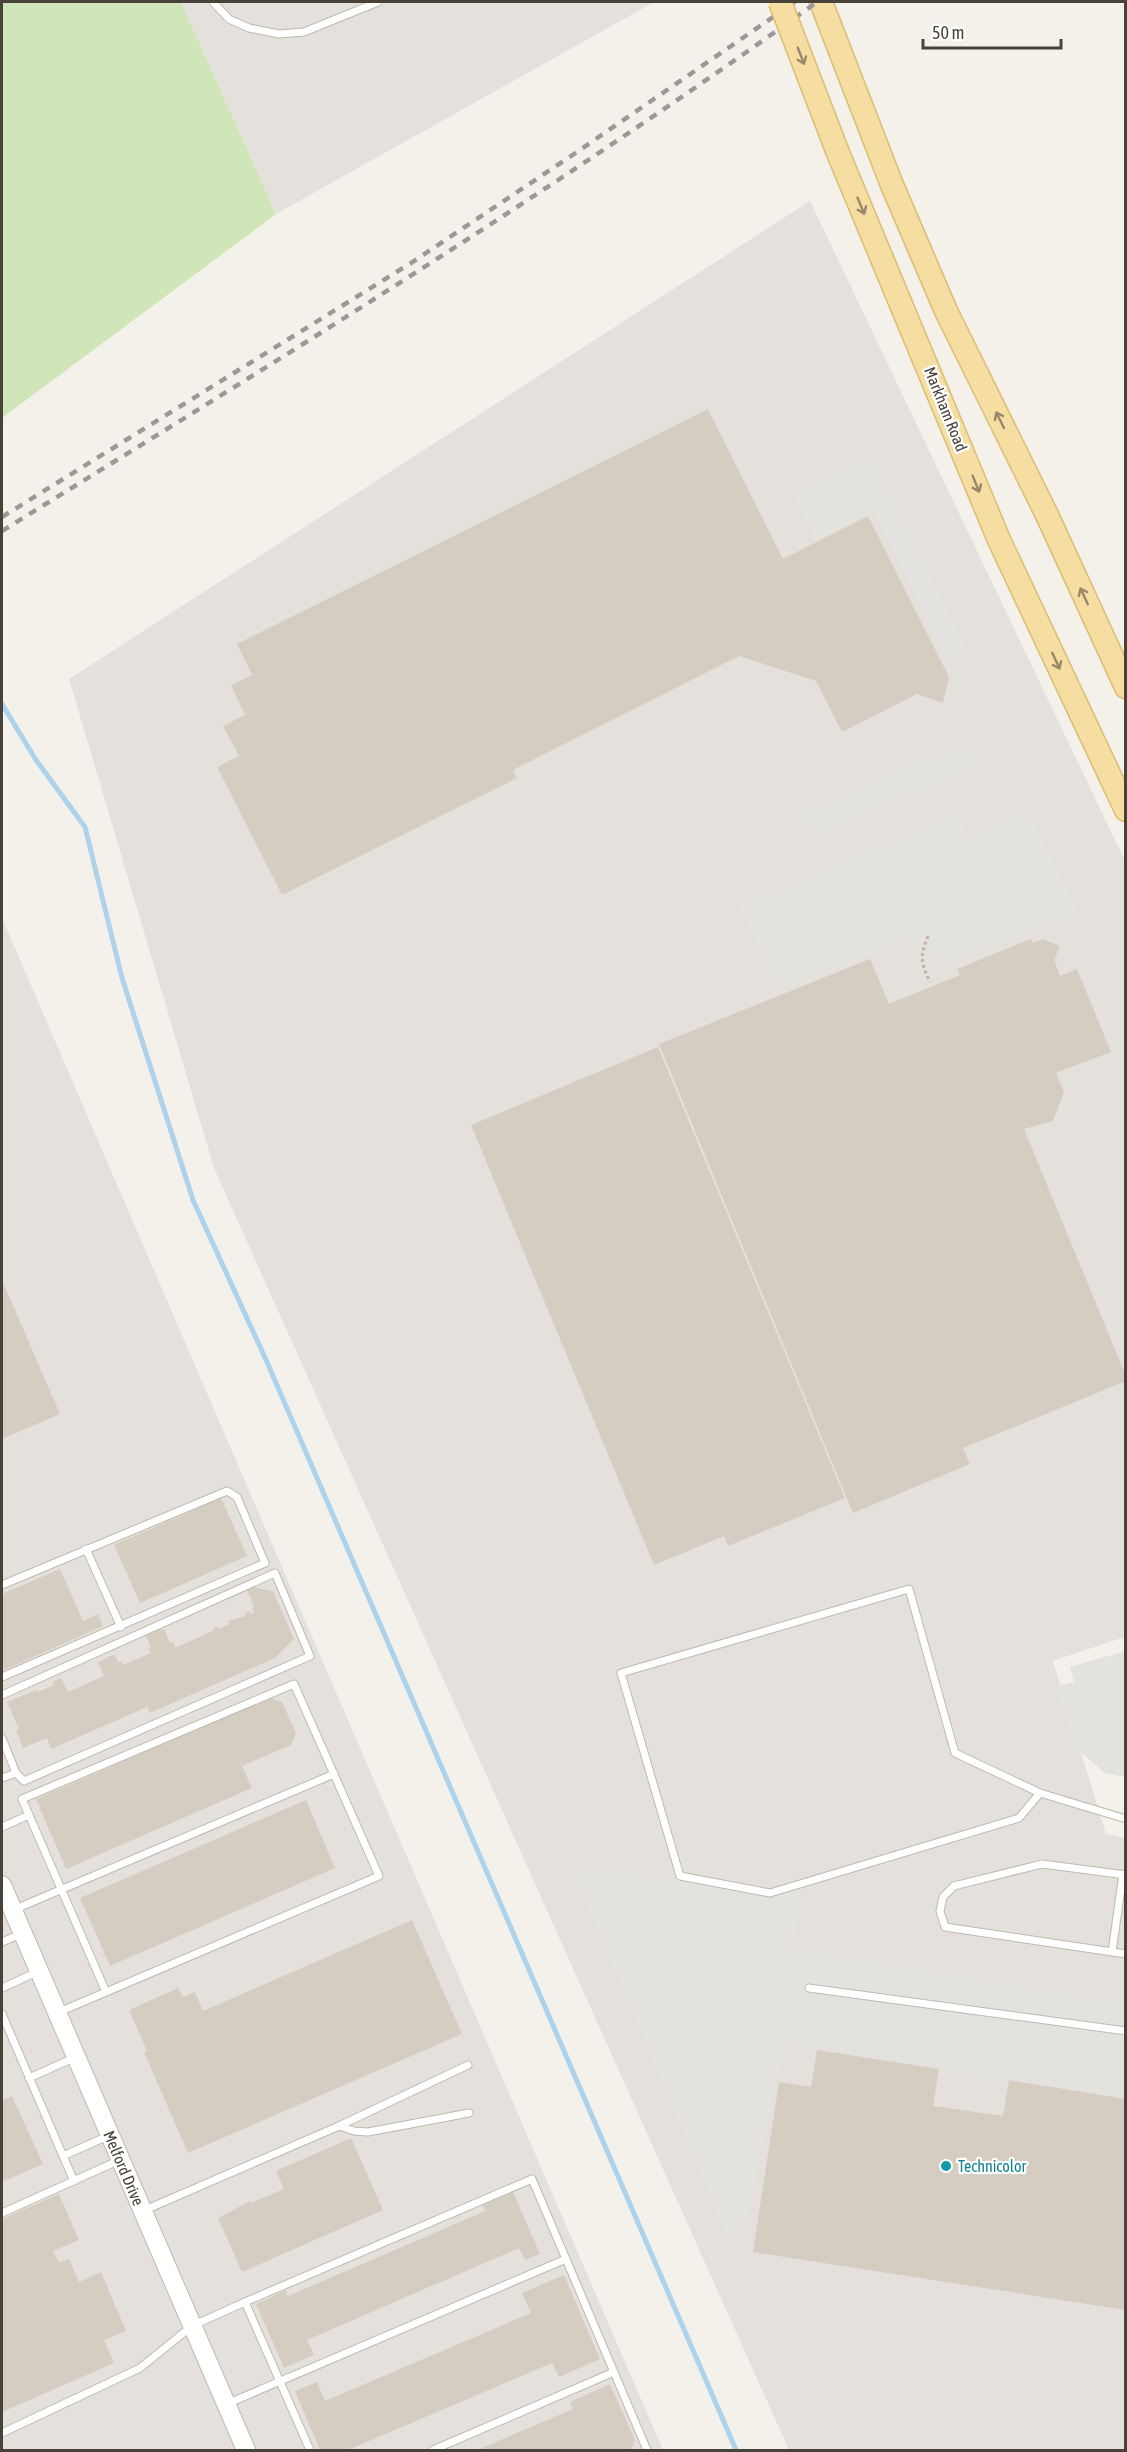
<svg xmlns="http://www.w3.org/2000/svg" width="1127" height="2452" font-family="'Asap Condensed',sans-serif">
<rect width="100%" height="100%" fill="#f4f1eb"/>
<g fill="#e4e1dc">
<path d="M 181,2 L 654,2 L 276,214 Z"/>
<path d="M 810,201 L 1125,861 L 1125,1637 L 1053,1661 L 1106,1834 L 1125,1838 L 1125,2450 L 789,2450 L 214,1168 L 69,679 Z"/>
<path d="M 2,918 L 663,2450 L 2,2450 Z"/>
</g>
<path fill="#d0e5b8" d="M 2,2 L 181,2 L 276,214 L 2,418 Z"/>
<g fill="#e3e2df">
<path d="M 873,457 L 968,652 L 947,662 L 875,512 L 815,540 L 794,495 Z"/>
<path d="M 968,742 L 978,766 L 812,835 L 802,812 Z"/>
<path d="M 1028,812 L 1078,914 L 949,961 L 915,939 L 893,932 L 896,946 L 778,989 L 740,906 L 955,815 L 968,838 Z"/>
<path d="M 1125,1651 L 1126,1651 L 1125,1777 L 1105,1773 L 1075,1747 L 1057,1686 L 1074,1682 L 1070,1667 Z"/>
<path d="M 572,1867 L 802,1892 L 791,1949 L 1125,2002 L 1125,2104 L 785,2042 L 742,2237 L 733,2248 Z"/>
</g>
<g fill="none" stroke-linecap="round" stroke-linejoin="round">
<path stroke="#add2eb" stroke-width="5" d="M 2,704 L 36,760 L 85,827 L 122,978 L 193,1200 L 267,1362 L 736,2450"/>
</g>
<g fill="#d5cdc1">
<path d="M 708,409 L 783,559 L 868,516 L 949,677 L 943,703 L 917,694 L 842,732 L 816,681 L 739,656 L 513,770 L 517,778 L 282,895 L 217,767 L 239,756 L 223,726 L 245,715 L 231,685 L 252,675 L 237,644 Z"/>
<path d="M 1031,939 L 1033,943 L 1043,939 L 1060,946 L 1054,960 L 1060,976 L 1077,969 L 1111,1052 L 1056,1073 L 1064,1092 L 1053,1121 L 1024,1129 L 1126,1376 L 1126,1381 L 963,1448 L 970,1464 L 853,1513 L 659,1044 L 870,959 L 889,1004 L 960,975 L 957,969 Z"/>
<path d="M 658,1047 L 845,1498 L 728,1546 L 724,1536 L 654,1565 L 471,1125 Z"/>
<path d="M 2,1280 L 60,1414 L 2,1439 Z"/>
<path d="M 221,1498 L 247,1556 L 140,1603 L 114,1545 Z"/>
<path d="M 60,1569 L 83,1621 L 98,1614 L 103,1626 L 2,1671 L 2,1594 Z"/>
<path d="M 253,1587 L 273,1591 L 294,1639 L 275,1658 L 150,1713 L 147,1707 L 51,1749 L 47,1738 L 23,1748 L 16,1730 L 19,1729 L 7,1702 L 36,1690 L 38,1692 L 54,1685 L 52,1682 L 61,1678 L 68,1692 L 104,1676 L 98,1662 L 107,1658 L 107,1657 L 115,1655 L 118,1662 L 121,1661 L 123,1665 L 151,1653 L 148,1648 L 151,1647 L 146,1636 L 149,1635 L 148,1632 L 160,1627 L 162,1630 L 164,1629 L 170,1643 L 173,1642 L 175,1648 L 215,1630 L 214,1628 L 217,1626 L 218,1629 L 229,1624 L 228,1621 L 246,1616 L 245,1613 L 250,1611 L 251,1614 L 254,1613 L 252,1608 L 254,1606 L 247,1590 Z"/>
<path d="M 270,1698 L 282,1702 L 296,1733 L 291,1745 L 242,1766 L 252,1788 L 66,1869 L 36,1799 Z"/>
<path d="M 306,1800 L 335,1868 L 110,1966 L 80,1898 Z"/>
<path d="M 412,1920 L 462,2034 L 188,2153 L 144,2052 L 147,2051 L 129,2010 L 178,1988 L 183,1997 L 195,1992 L 203,2011 Z"/>
<path d="M 817,2050 L 939,2069 L 933,2106 L 1003,2116 L 1009,2080 L 1126,2099 L 1126,2310 L 753,2252 L 779,2082 L 811,2087 Z"/>
<path d="M 12,2096 L 43,2164 L 2,2182 L 2,2101 Z"/>
<path d="M 351,2138 L 383,2210 L 242,2272 L 218,2218 L 250,2201 L 251,2203 L 284,2189 L 276,2171 Z"/>
<path d="M 513,2192 L 540,2254 L 525,2260 L 519,2248 L 307,2340 L 314,2355 L 284,2368 L 256,2304 L 286,2290 L 288,2296 L 485,2211 L 483,2205 Z"/>
<path d="M 59,2194 L 79,2240 L 53,2251 L 59,2263 L 69,2259 L 79,2282 L 101,2272 L 126,2331 L 104,2340 L 114,2363 L 2,2412 L 2,2219 Z"/>
<path d="M 564,2275 L 600,2359 L 559,2377 L 552,2363 L 348,2450 L 320,2450 L 295,2391 L 317,2382 L 325,2401 L 531,2313 L 522,2293 Z"/>
<path d="M 610,2384 L 635,2440 L 631,2450 L 477,2450 L 573,2409 L 570,2402 Z"/>
</g>
<g fill="none" stroke-linecap="round" stroke-linejoin="round">
<g stroke="#bfb9ae" stroke-width="9">
<g id="service">
<path d="M 213,2 L 229,19 L 249,28 L 279,34 L 304,32 L 378,2"/>
<path d="M 86,1549 L 121,1627"/>
<path d="M 2,1585 L 227,1491 L 237,1497 L 265,1563 L 2,1677"/>
<path d="M 2,1695 L 275,1573 L 310,1656 L 24,1781 L 16,1773"/>
<path d="M 2,1738 L 16,1773 L 2,1778"/>
<path d="M 1040,1793 L 1019,1818 L 770,1893 L 680,1876 L 621,1673 L 909,1589 L 955,1753 L 1040,1793 L 1126,1819"/>
<path d="M 2,1827 L 29,1815"/>
<path d="M 1126,1875 L 1042,1864 L 954,1886 L 943,1897 L 940,1911 L 945,1927 L 1126,1954"/>
<path d="M 13,1910 L 334,1774"/>
<path d="M 2,1942 L 23,1933"/>
<path d="M 1112,1952 L 1123,1874"/>
<path d="M 2,1988 L 37,1972"/>
<path d="M 809,1988 L 1126,2031"/>
<path d="M 59,2012 L 379,1876 L 294,1684 L 22,1799 L 106,1992"/>
<path d="M 2,2014 L 63,2156 L 110,2135"/>
<path d="M 29,2078 L 76,2057"/>
<path d="M 339,2126 L 354,2131 L 368,2132 L 469,2113"/>
<path d="M 63,2156 L 74,2181"/>
<path d="M 145,2210 L 339,2126 L 468,2065"/>
<path d="M 2,2213 L 120,2160"/>
<path d="M 229,2403 L 566,2259"/>
<path d="M 2,2433 L 140,2368 L 192,2326 L 245,2302"/>
<path d="M 310,2450 L 245,2302 L 532,2179 L 647,2450"/>
<path d="M 433,2450 L 614,2372"/>
</g>
</g>
<g stroke="#bfb9ae" stroke-width="20">
<path id="tertiary" d="M 2,1885 L 246,2450"/>
</g>
<g stroke="#dbbc73" stroke-width="25">
<g id="primary">
<path d="M 821,2 L 892,185 L 946,311 L 1047,515 L 1126,687"/>
<path d="M 838,153 L 999,540 L 1126,810"/>
</g>
</g>
<path stroke="#c0b5a1" stroke-width="3" stroke-dasharray="3 3" stroke-linecap="butt" d="M 928,936 C 920,957 920,961 930,982"/>
<use href="#service" stroke="#fff" stroke-width="7"/>
<use href="#tertiary" stroke="#fff" stroke-width="18"/>
<use href="#primary" stroke="#f6dea2" stroke-width="22"/>
<g stroke="#999" stroke-width="4.5" stroke-dasharray="8 8" stroke-linecap="butt">
<path d="M 2,517 L 411,263 L 574,154 L 795,2"/>
<path d="M 2,531 C 277,361 554,191 817,2"/>
</g>
<g stroke="#dbbc73" stroke-width="25" stroke-linecap="butt">
<path id="primary-bridge" d="M 780,2 L 838,153"/>
</g>
<use href="#primary-bridge" stroke="#f6dea2" stroke-width="22"/>
</g>
<defs><path id="oneway-shaft" d="M-6 0H5M1.5-3L5.5 0L1.5 3" fill="none" stroke-width="1.6" stroke-linecap="round" stroke-linejoin="round" transform="scale(1.5)"/></defs>
<g stroke="#968868">
<use href="#oneway-shaft" transform="translate(801 56) rotate(69)"/>
<use href="#oneway-shaft" transform="translate(861 206) rotate(67)"/>
<use href="#oneway-shaft" transform="translate(1000 420) rotate(-116)"/>
<use href="#oneway-shaft" transform="translate(976 484) rotate(68)"/>
<use href="#oneway-shaft" transform="translate(1084 596) rotate(-115)"/>
<use href="#oneway-shaft" transform="translate(1056 661) rotate(65)"/>
</g>
<circle fill="#0f9aa8" stroke="#fff" stroke-width="2" cx="946" cy="2166" r="6"/>
<g text-anchor="middle" stroke-width="4.5" stroke-linejoin="round" paint-order="stroke">
<g font-size="16" fill="#484239" stroke="#fff">
<text transform="translate(946 409) rotate(68)" y="6">Markham Road</text>
<text transform="translate(124 2168) rotate(67)" y="6">Melford Drive</text>
</g>
<g font-size="16" fill="#0d838f" stroke="#fff" text-anchor="start">
<text x="958" y="2172">Technicolor</text>
</g>
</g>
<rect width="1127" height="2452" fill="none" stroke="#484239" stroke-width="6"/>
<path d="M923 39v9h138v-9" fill="none" stroke="#484239" stroke-width="3"/>
<text x="932" y="39" font-size="18" fill="#484239" stroke="#ffffff" stroke-width="4.5" paint-order="stroke">50 m</text>
</svg>
